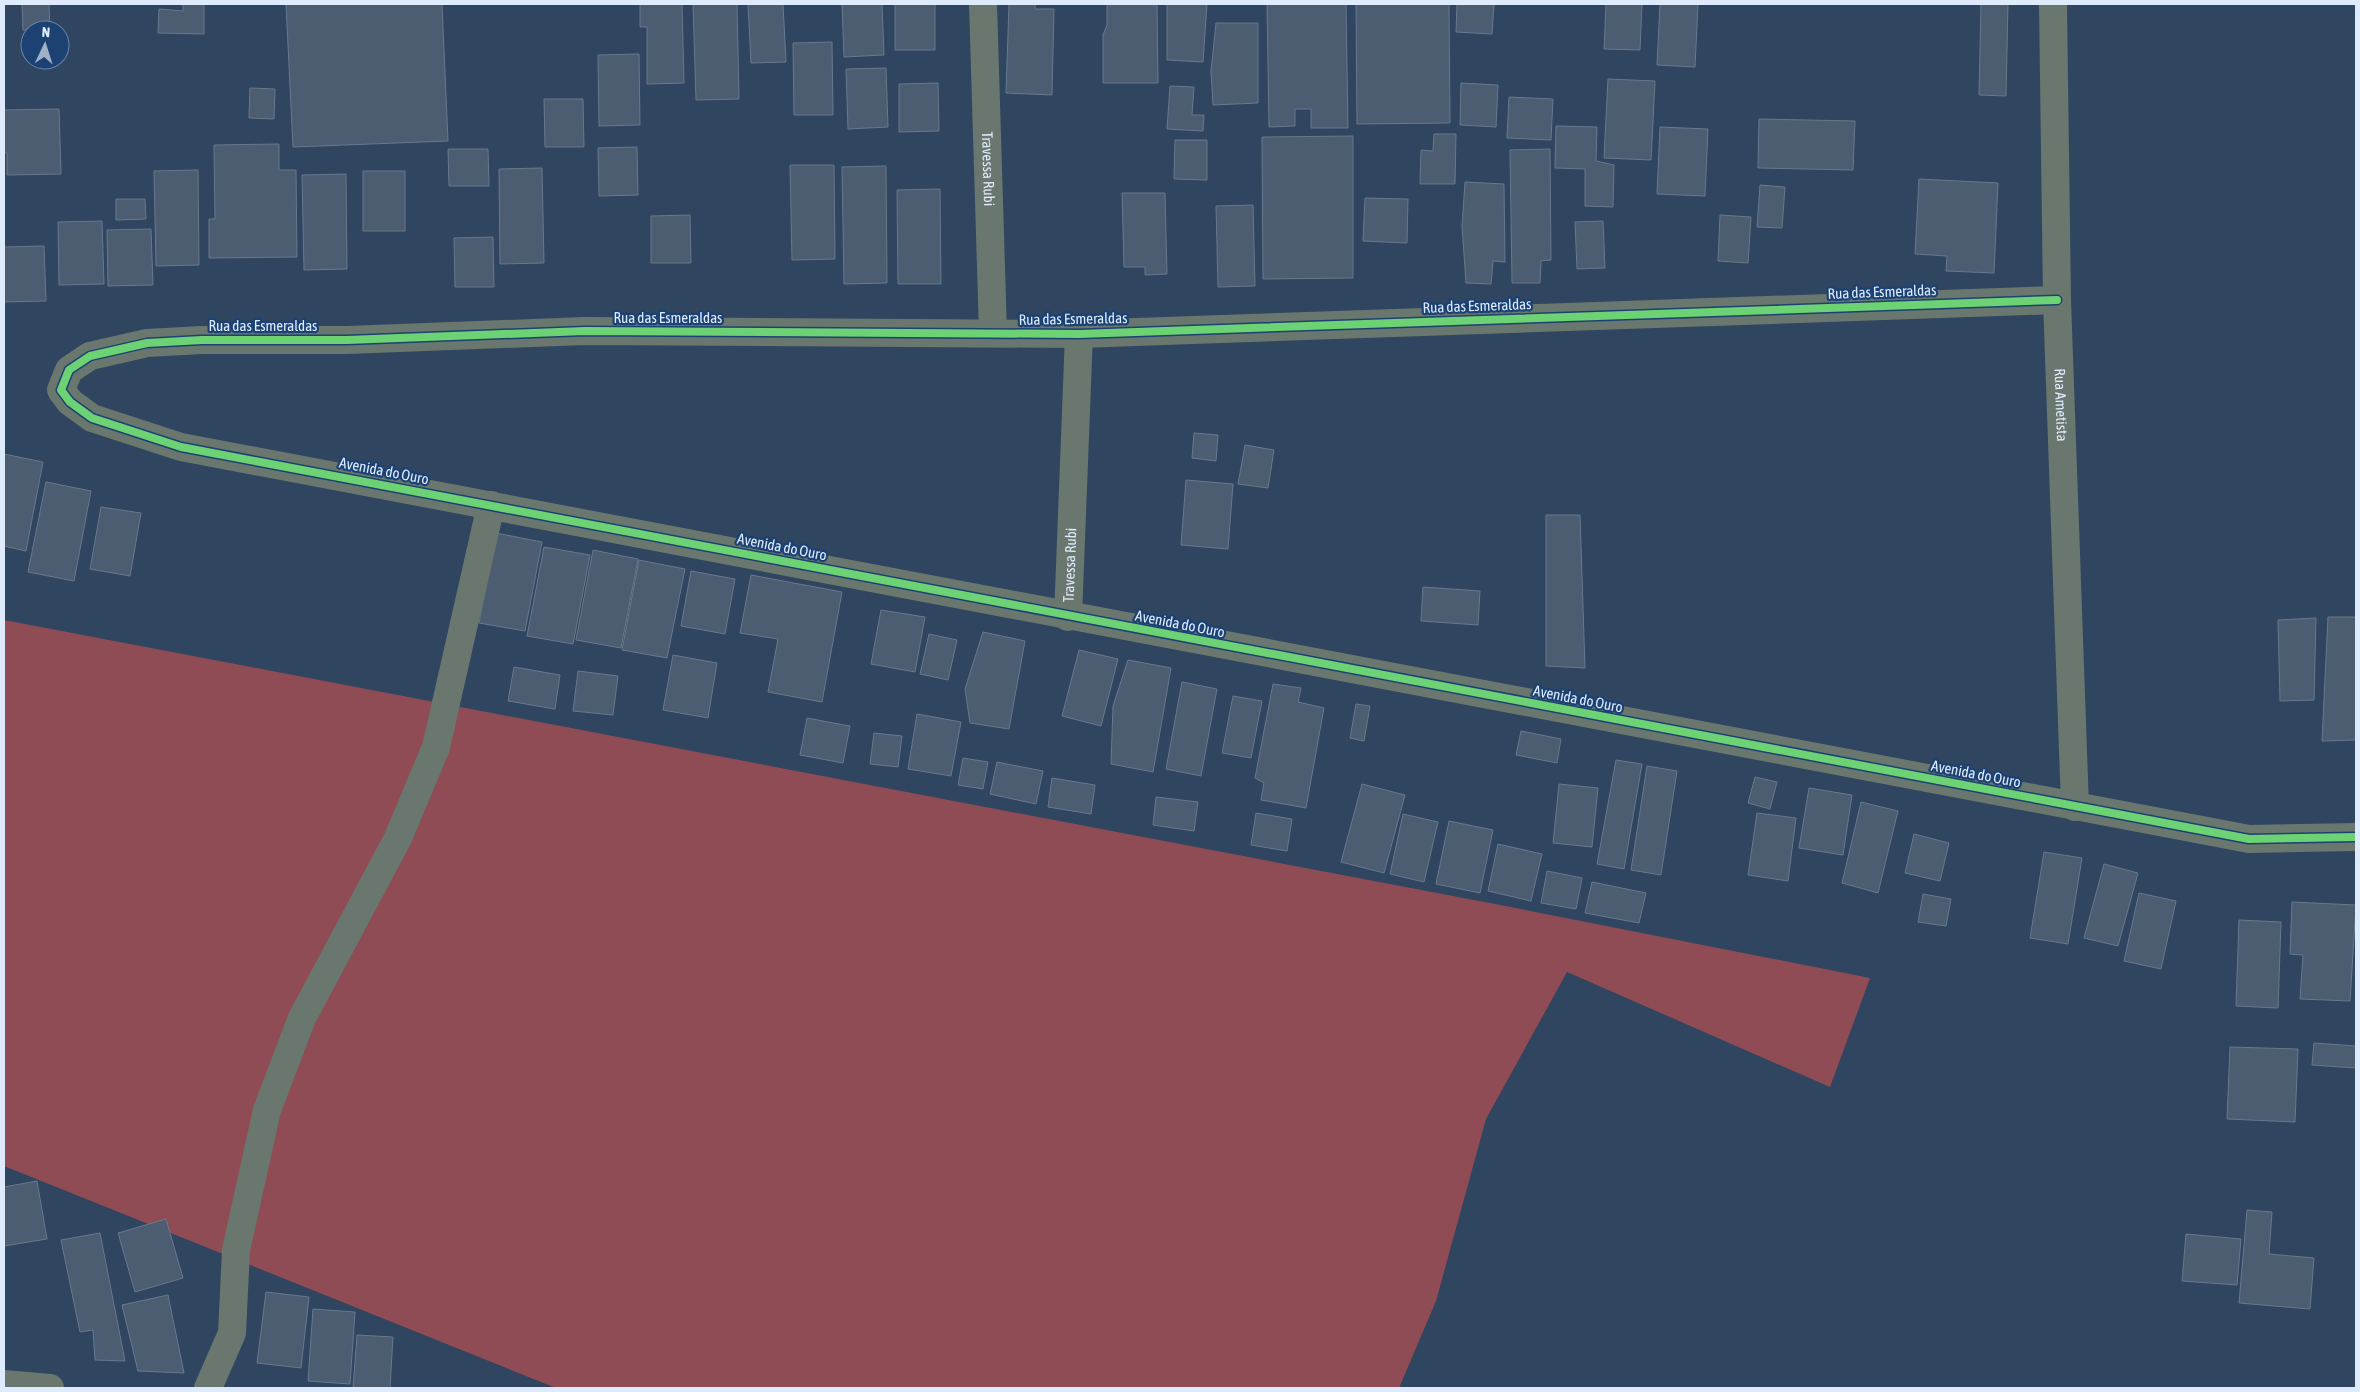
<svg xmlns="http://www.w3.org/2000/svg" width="2360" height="1392" font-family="'Asap Condensed',sans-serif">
<rect width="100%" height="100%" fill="#30455f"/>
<path fill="#904c55" d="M 4,620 L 1495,904 L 1870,978 L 1830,1087 L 1567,972 L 1486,1119 L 1436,1301 L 1399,1388 L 556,1388 L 4,1166 Z"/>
<g fill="#4c5d72" stroke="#67798f">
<path d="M 22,4 L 49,4 L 50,29 L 23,30 Z"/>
<path d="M 183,4 L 204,4 L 204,34 L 158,33 L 159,9 L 183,11 Z"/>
<path d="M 286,4 L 442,4 L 448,141 L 293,147 Z"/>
<path d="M 640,4 L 682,4 L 684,83 L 647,84 L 647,27 L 640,27 Z"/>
<path d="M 693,4 L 737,4 L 739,99 L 696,100 Z"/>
<path d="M 748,4 L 783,4 L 786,62 L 751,63 Z"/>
<path d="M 842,4 L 882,4 L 884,55 L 844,57 Z"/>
<rect x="895" y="4" width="40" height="46"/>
<path d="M 1009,4 L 1035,4 L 1035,9 L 1054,9 L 1052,95 L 1006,93 Z"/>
<path d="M 1107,4 L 1157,4 L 1158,83 L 1103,83 L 1103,35 L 1107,25 Z"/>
<path d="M 1167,4 L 1207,4 L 1203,62 L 1167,60 Z"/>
<path d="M 1267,4 L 1346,4 L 1348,128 L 1311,128 L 1311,109 L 1295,109 L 1295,126 L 1269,127 Z"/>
<path d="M 1356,4 L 1449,4 L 1450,123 L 1357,124 Z"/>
<path d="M 1457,4 L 1494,4 L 1492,34 L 1456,32 Z"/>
<path d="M 1606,4 L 1642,4 L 1640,50 L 1604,49 Z"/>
<path d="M 1660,4 L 1698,4 L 1695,67 L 1657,65 Z"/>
<path d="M 1981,4 L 2008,4 L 2006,96 L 1979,95 Z"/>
<path d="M 1216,23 L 1258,23 L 1258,103 L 1213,105 L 1211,71 Z"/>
<path d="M 832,42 L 833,115 L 794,115 L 793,43 Z"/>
<path d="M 639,54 L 640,125 L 599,126 L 598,55 Z"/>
<path d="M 886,68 L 888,127 L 848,129 L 846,69 Z"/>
<path d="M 1608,79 L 1655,81 L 1651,160 L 1604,158 Z"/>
<path d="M 938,83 L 939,131 L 899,132 L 899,84 Z"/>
<path d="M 1461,83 L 1498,85 L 1496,127 L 1460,125 Z"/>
<path d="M 1170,86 L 1194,87 L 1192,115 L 1204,115 L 1203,131 L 1167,129 Z"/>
<path d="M 250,88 L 275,89 L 274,119 L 249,118 Z"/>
<path d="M 1509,97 L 1553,99 L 1551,140 L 1507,138 Z"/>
<path d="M 544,99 L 583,99 L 584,147 L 545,147 Z"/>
<path d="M 59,109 L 61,174 L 7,175 L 7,153 L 4,153 L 4,110 Z"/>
<path d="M 1759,119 L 1855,121 L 1853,170 L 1758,168 Z"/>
<path d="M 1556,126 L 1597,127 L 1596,161 L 1614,165 L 1613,207 L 1585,206 L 1585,169 L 1555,168 Z"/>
<path d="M 1660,127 L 1708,129 L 1705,196 L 1657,194 Z"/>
<path d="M 1434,134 L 1456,134 L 1455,184 L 1420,184 L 1421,150 L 1433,151 Z"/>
<path d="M 1353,136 L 1353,278 L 1263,279 L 1262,137 Z"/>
<path d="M 1175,140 L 1207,140 L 1207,180 L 1174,179 Z"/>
<path d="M 279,144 L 279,170 L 296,170 L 297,257 L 209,258 L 209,219 L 215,219 L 214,145 Z"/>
<path d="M 637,147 L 638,195 L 599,196 L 598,148 Z"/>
<path d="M 448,149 L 488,149 L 489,186 L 449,186 Z"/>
<path d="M 1550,149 L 1551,260 L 1541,261 L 1540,283 L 1512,283 L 1510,150 Z"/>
<path d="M 790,165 L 834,165 L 835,259 L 792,260 Z"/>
<path d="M 886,166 L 887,283 L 844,284 L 842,167 Z"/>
<path d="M 542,168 L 544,263 L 500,264 L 499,169 Z"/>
<path d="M 198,170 L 199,265 L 156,266 L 154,171 Z"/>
<rect x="363" y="171" width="42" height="60"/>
<path d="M 346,174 L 347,269 L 304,270 L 302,175 Z"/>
<path d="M 1919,179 L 1998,183 L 1994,273 L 1946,271 L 1947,256 L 1915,254 Z"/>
<path d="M 1465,182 L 1504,184 L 1505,262 L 1493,261 L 1491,284 L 1466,283 L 1462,226 Z"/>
<path d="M 1760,185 L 1785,187 L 1782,228 L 1757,227 Z"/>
<path d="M 940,189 L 941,284 L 898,284 L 897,190 Z"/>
<path d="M 1122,193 L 1165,193 L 1167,274 L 1145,275 L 1145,267 L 1124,267 Z"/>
<path d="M 1365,198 L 1408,199 L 1407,243 L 1363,241 Z"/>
<path d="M 116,199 L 145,199 L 146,219 L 116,220 Z"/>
<path d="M 1253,205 L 1255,286 L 1218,287 L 1216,206 Z"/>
<path d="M 690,215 L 691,263 L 651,263 L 651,216 Z"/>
<path d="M 1720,215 L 1751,217 L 1748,263 L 1718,261 Z"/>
<path d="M 102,221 L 104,284 L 59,285 L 58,222 Z"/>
<path d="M 1603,221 L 1605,268 L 1577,269 L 1575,222 Z"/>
<path d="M 151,229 L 153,285 L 108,286 L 107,230 Z"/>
<path d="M 493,237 L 494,287 L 455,287 L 454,238 Z"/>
<path d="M 44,246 L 46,301 L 4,302 L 4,247 Z"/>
<path d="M 1194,433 L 1218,435 L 1216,461 L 1192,458 Z"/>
<path d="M 1245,445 L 1274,450 L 1268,488 L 1238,484 Z"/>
<path d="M 4,454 L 43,462 L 26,551 L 4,546 Z"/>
<path d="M 1186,480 L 1233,484 L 1228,549 L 1181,545 Z"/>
<path d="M 46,482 L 91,491 L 74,581 L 28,572 Z"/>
<path d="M 101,507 L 141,513 L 130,576 L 90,569 Z"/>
<path d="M 1546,515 L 1580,515 L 1585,668 L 1546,666 Z"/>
<path d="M 496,533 L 542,542 L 525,631 L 479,623 Z"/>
<path d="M 544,547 L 590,555 L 573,644 L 527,636 Z"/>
<path d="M 593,550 L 638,559 L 621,648 L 576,640 Z"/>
<path d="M 639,560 L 685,569 L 667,658 L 622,650 Z"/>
<path d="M 691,571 L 735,579 L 725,634 L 681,626 Z"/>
<path d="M 751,575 L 842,592 L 822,702 L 768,692 L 778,639 L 740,633 Z"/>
<path d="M 1423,587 L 1480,591 L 1478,625 L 1421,621 Z"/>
<path d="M 881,610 L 925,617 L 915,672 L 871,664 Z"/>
<path d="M 2328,617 L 2356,617 L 2356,740 L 2322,741 Z"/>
<path d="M 2316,618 L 2314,700 L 2280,701 L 2278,620 Z"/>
<path d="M 983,632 L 1025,641 L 1009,729 L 970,723 L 965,689 Z"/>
<path d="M 929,634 L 957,640 L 948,680 L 920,674 Z"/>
<path d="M 1079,650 L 1118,659 L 1101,726 L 1062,716 Z"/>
<path d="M 673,655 L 717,663 L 708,718 L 663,710 Z"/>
<path d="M 1128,660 L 1171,668 L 1153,772 L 1111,764 L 1113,706 Z"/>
<path d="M 514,667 L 560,675 L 555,709 L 508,701 Z"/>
<path d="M 578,671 L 618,676 L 613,715 L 573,711 Z"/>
<path d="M 1182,682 L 1217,689 L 1201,776 L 1166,769 Z"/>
<path d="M 1273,684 L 1301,688 L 1298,702 L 1324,708 L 1306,808 L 1261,800 L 1264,783 L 1255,778 Z"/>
<path d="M 1233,696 L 1262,701 L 1251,758 L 1222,753 Z"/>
<path d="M 1356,704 L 1370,706 L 1364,741 L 1350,738 Z"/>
<path d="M 917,714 L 961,722 L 951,776 L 908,769 Z"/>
<path d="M 807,718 L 850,726 L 843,763 L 800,755 Z"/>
<path d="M 1521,731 L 1561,739 L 1557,763 L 1516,755 Z"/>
<path d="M 874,733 L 902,736 L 898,767 L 870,764 Z"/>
<path d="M 963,758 L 988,762 L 983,789 L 958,785 Z"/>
<path d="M 1616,760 L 1642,764 L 1624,869 L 1597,864 Z"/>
<path d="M 997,762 L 1043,771 L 1036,804 L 990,794 Z"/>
<path d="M 1647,766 L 1677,771 L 1661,875 L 1631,870 Z"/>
<path d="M 1755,777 L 1777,782 L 1770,809 L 1748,803 Z"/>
<path d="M 1052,778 L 1095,785 L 1091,814 L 1048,807 Z"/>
<path d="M 1362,784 L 1405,795 L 1384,873 L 1341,862 Z"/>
<path d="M 1559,784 L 1598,788 L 1592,847 L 1553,843 Z"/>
<path d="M 1809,788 L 1852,795 L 1843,855 L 1799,848 Z"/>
<path d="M 1156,797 L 1198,802 L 1194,831 L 1153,825 Z"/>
<path d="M 1861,802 L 1898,811 L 1878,893 L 1842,883 Z"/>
<path d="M 1256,813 L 1292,819 L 1287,851 L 1251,845 Z"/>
<path d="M 1757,813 L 1796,818 L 1788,881 L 1748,875 Z"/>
<path d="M 1403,814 L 1438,822 L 1424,882 L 1390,874 Z"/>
<path d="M 1449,821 L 1493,830 L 1480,893 L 1436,884 Z"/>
<path d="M 1914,834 L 1949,843 L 1940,881 L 1905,873 Z"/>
<path d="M 1498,844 L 1542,854 L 1531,901 L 1488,891 Z"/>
<path d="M 2044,852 L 2082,858 L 2068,944 L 2030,938 Z"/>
<path d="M 2104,864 L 2138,873 L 2118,946 L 2084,938 Z"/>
<path d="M 1547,871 L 1582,878 L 1576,909 L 1541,903 Z"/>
<path d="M 1592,882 L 1646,893 L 1639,923 L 1585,913 Z"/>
<path d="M 2139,893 L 2176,901 L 2161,969 L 2124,961 Z"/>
<path d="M 1923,894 L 1951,899 L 1946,926 L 1918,922 Z"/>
<path d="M 2292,902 L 2356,905 L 2350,1001 L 2300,999 L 2303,955 L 2290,954 Z"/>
<path d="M 2239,920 L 2281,922 L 2278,1008 L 2236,1006 Z"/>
<path d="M 2314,1043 L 2356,1046 L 2356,1068 L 2312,1065 Z"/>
<path d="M 2230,1047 L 2298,1049 L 2295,1122 L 2227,1119 Z"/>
<path d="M 37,1181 L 47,1239 L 4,1246 L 4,1187 Z"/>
<path d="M 2247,1210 L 2272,1212 L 2269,1254 L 2314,1258 L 2310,1309 L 2239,1303 Z"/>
<path d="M 166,1219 L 183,1278 L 135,1292 L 118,1233 Z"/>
<path d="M 100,1233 L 125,1361 L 95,1360 L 93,1330 L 80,1332 L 61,1240 Z"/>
<path d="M 2186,1234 L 2241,1239 L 2237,1285 L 2182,1281 Z"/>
<path d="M 266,1292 L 309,1297 L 301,1368 L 257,1363 Z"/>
<path d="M 168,1295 L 184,1373 L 138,1371 L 122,1305 Z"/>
<path d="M 313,1309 L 355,1312 L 350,1384 L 308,1381 Z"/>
<path d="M 357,1335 L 393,1337 L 390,1388 L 353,1388 Z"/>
</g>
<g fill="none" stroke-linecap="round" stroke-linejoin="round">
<g stroke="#69776f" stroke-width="28">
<path id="s1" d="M 983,4 L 993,333"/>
<path id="s2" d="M 2053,4 L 2057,300 L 2075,807"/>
<path d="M 2057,300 L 1079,334 L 584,331 L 347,340 L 202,340 L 147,343 L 90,356 L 69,370 L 61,390 L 70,402 L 92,418 L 181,447 L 2249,839 L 2356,837"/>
<path id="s3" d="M 1068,617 L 1079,334"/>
<path d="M 4,1384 L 50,1388"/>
<path d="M 208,1388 L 232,1333 L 236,1250 L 267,1110 L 302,1018 L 398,838 L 436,747 L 491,505"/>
</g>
<g stroke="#1c4273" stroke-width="11">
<path id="cycleway" d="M 2057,300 L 1079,334 L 584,331 L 347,340 L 202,340 L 147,343 L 90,356 L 69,370 L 61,390 L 70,402 L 92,418 L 181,447 L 2249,839 L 2356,837"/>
</g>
<use href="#cycleway" stroke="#6cd273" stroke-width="8"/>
</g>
<g text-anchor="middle" stroke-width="4.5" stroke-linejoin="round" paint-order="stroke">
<g font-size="15" fill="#ddebfd" stroke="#1c4273">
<text dy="5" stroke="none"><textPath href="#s1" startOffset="165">Travessa Rubi</textPath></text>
<text transform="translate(1882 292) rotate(-2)" y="5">Rua das Esmeraldas</text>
<text transform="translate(1477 306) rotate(-2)" y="5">Rua das Esmeraldas</text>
<text x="668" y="323">Rua das Esmeraldas</text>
<text transform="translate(1073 319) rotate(-1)" y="5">Rua das Esmeraldas</text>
<text x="263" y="331">Rua das Esmeraldas</text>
<text dy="5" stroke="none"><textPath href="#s2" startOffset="401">Rua Ametista</textPath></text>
<text transform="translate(384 471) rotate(11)" y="5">Avenida do Ouro</text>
<text transform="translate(782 547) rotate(11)" y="5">Avenida do Ouro</text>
<text dy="5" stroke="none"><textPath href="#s3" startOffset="52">Travessa Rubi</textPath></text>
<text transform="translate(1180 624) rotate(11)" y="5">Avenida do Ouro</text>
<text transform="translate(1578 699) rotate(11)" y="5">Avenida do Ouro</text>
<text transform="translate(1976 774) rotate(11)" y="5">Avenida do Ouro</text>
</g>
</g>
<rect width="2360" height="1392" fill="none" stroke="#ddebfd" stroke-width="10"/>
<g transform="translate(45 45) rotate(4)"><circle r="24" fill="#1c4273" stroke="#6986aa"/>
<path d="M0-4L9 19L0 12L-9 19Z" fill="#a0b1c6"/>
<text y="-8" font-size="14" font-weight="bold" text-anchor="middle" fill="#ddebfd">N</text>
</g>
</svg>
